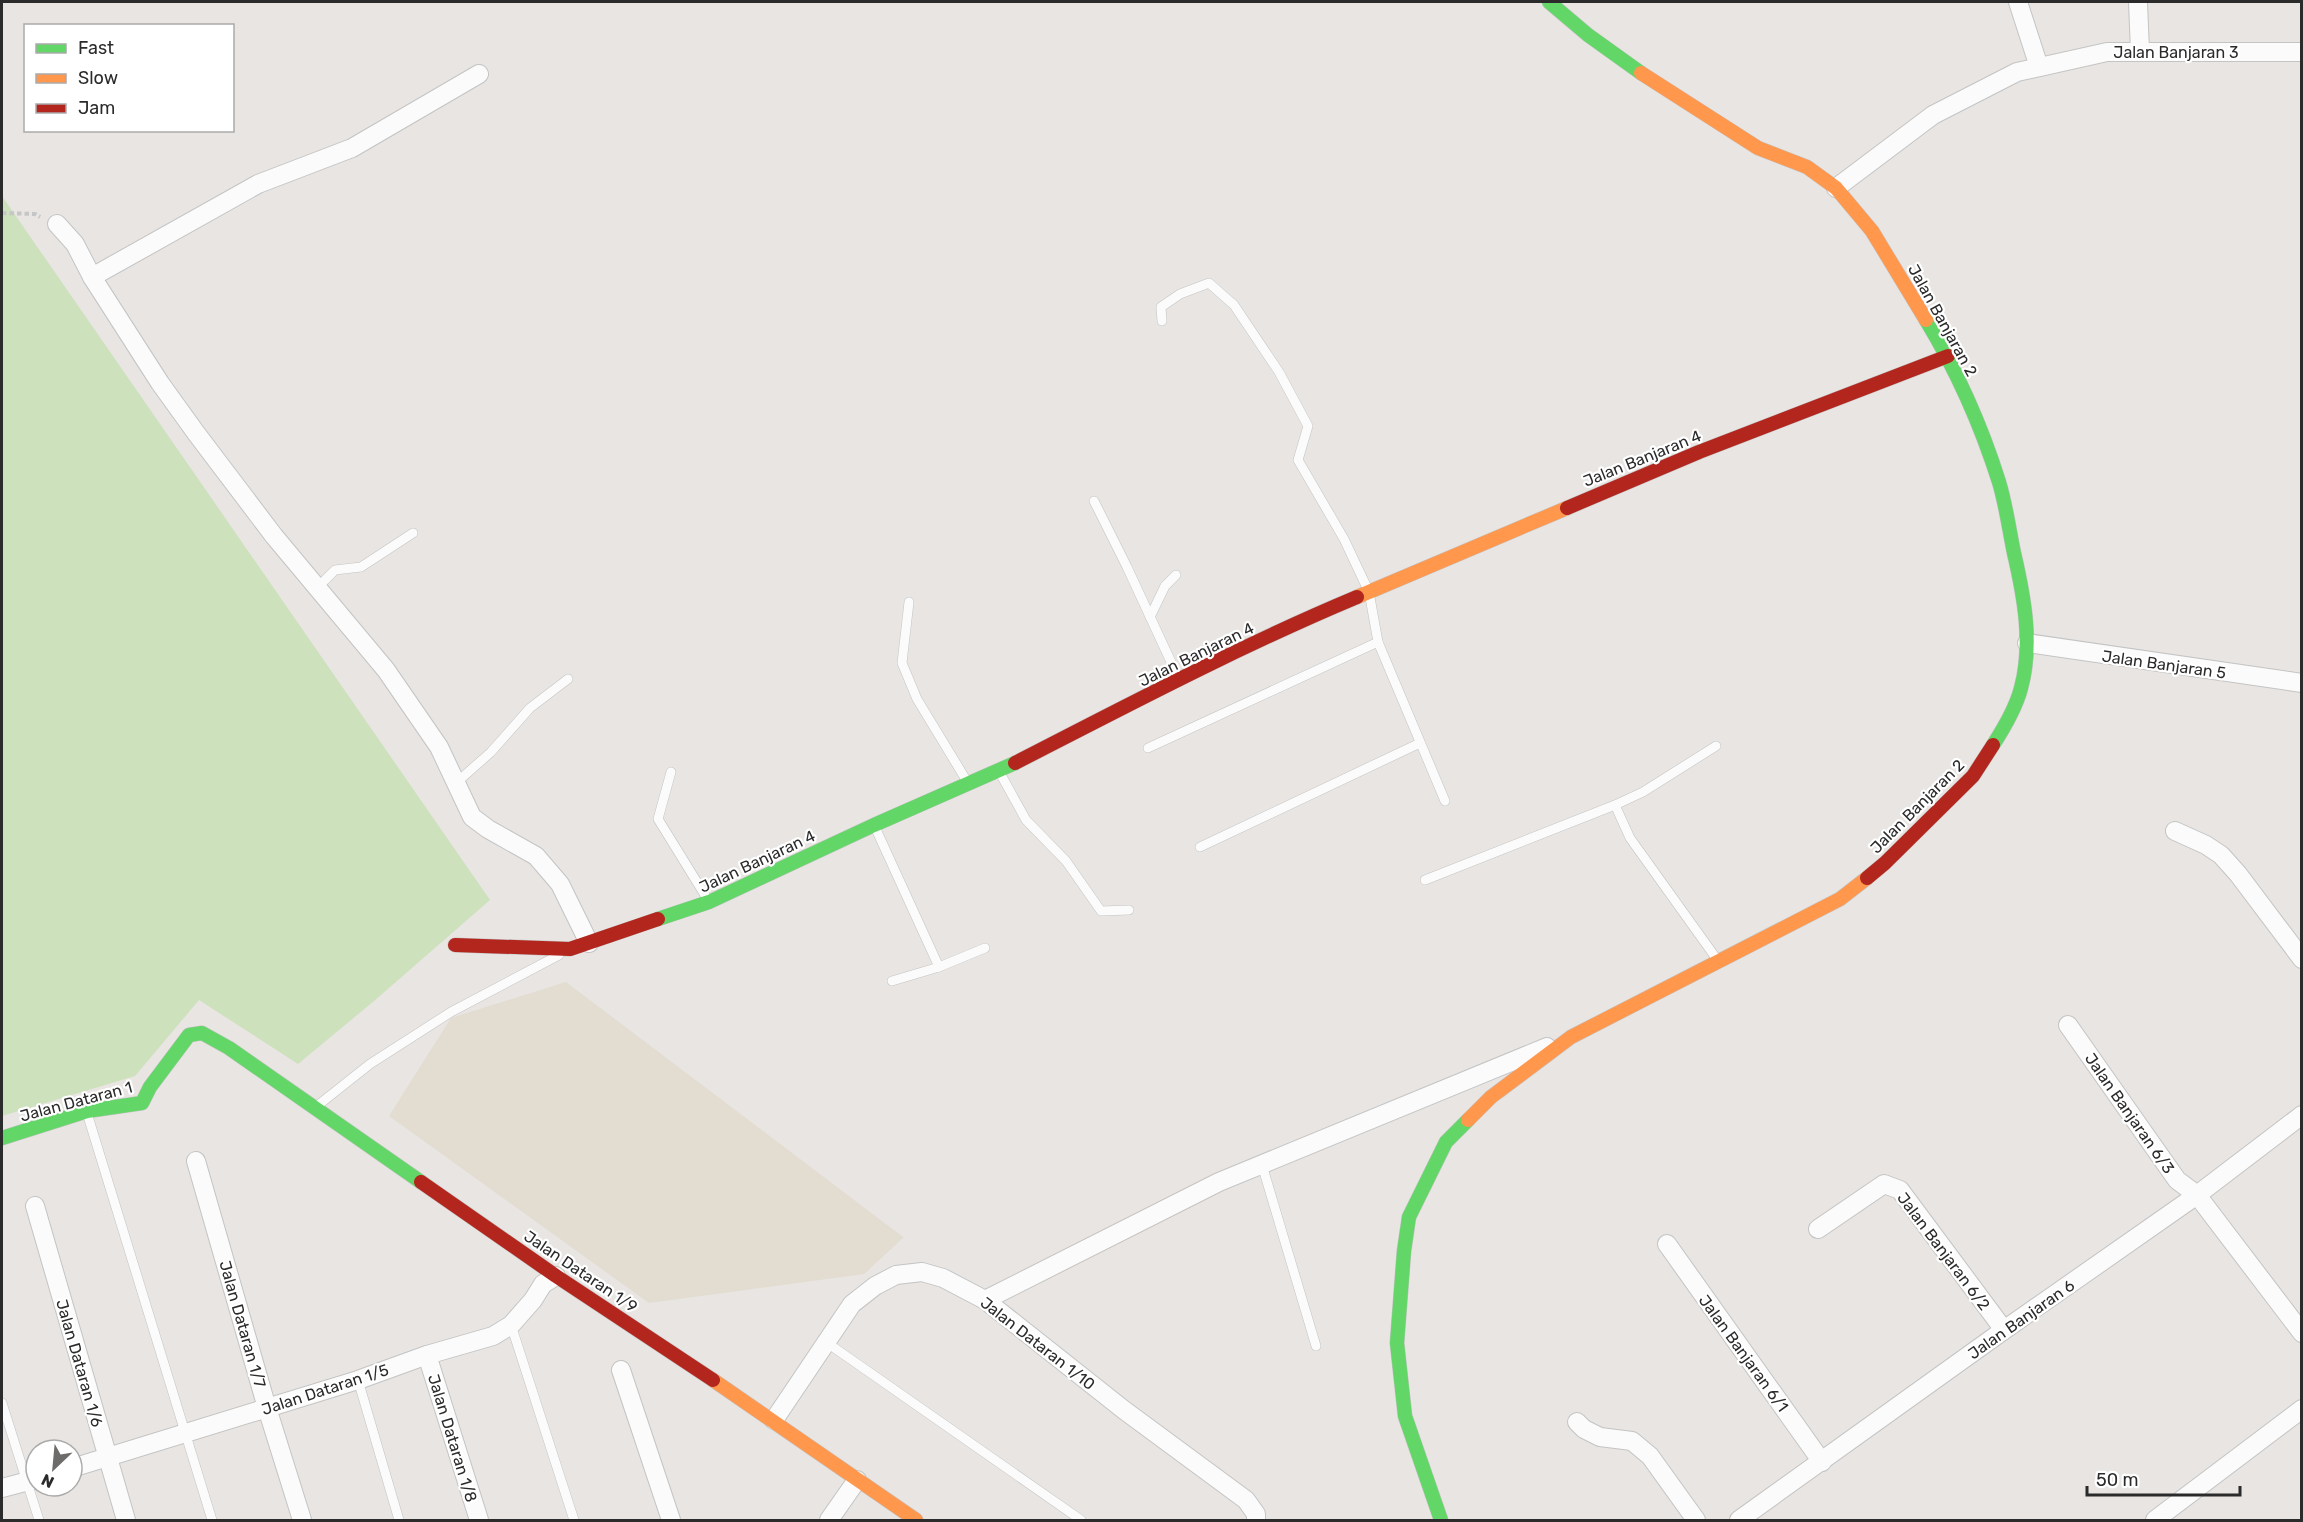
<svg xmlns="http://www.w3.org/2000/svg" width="2303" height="1522" font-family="Rubik,sans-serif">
<rect width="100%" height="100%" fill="#e8e5e2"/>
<path fill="#e2dcd1" d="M 566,982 L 903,1237 L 904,1237 L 864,1274 L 649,1303 L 389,1116 L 451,1018 Z"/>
<path fill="#cde1bd" d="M 2,196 L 490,900 L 374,1001 L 298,1064 L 199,1000 L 135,1076 L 2,1116 Z"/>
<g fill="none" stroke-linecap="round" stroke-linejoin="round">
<g stroke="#c4c4c4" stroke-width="10">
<g id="lane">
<path d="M 1162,321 L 1161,307 L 1180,294 L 1209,283 L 1234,305 L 1279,372 L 1308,426 L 1298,460 L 1344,539 L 1369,592 L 1378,642 L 1445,801"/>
<path d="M 1094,501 L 1127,567 L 1178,677"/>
<path d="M 316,589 L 335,570 L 361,567 L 413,533"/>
<path d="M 909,602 L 902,663 L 917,699 L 968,783"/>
<path d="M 1150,617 L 1165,586 L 1176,575"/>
<path d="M 1716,746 L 1643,792 L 1615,805 L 1630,838 L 1716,958"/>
<path d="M 1148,748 L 1378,642"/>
<path d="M 671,772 L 658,819 L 708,900"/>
<path d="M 1000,773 L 1026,820 L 1066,861 L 1101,911 L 1129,910"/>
<path d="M 456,783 L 491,752 L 530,708 L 568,679"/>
<path d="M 875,827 L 939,967 L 892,981"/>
<path d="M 1200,847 L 1420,743"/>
<path d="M 1425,880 L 1615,805"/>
<path d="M 939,967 L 985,948"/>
<path d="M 317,1106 L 370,1064 L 451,1012 L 559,955"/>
<path d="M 87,1113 L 212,1520"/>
<path d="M 1262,1165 L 1316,1346"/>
<path d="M 511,1325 L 574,1520"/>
<path d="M 826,1342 L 1081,1520"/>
<path d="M 358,1380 L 399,1520"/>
<path d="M 2,1403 L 39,1520"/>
</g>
</g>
<g stroke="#c4c4c4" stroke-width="20">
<g id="street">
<path d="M 2018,2 L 2039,67"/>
<path d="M 2138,2 L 2140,52"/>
<path d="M 1836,188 L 1933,115 L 2017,72 L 2107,52 L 2302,52"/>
<path d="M 57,224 L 75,244 L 92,277 L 160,383 L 196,433 L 274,536 L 386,670 L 439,747 L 472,817 L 488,829 L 536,856 L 560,884 L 589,943"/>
<path d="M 92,277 L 258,184 L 352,148 L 479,74"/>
<path d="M 2027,643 L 2302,683"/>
<path d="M 2175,831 L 2206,845 L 2221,855 L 2238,874 L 2302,959"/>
<path d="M 2068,1025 L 2177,1180 L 2197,1195 L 2302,1333"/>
<path d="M 196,1161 L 267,1408 L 302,1520"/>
<path d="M 35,1206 L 126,1520"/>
<path d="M 1818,1229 L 1884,1184 L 1900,1190 L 2004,1330"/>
<path d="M 1667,1244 L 1822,1462"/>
<path d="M 985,1300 L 1219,1182 L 1547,1047"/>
<path d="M 427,1355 L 479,1520"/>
<path d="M 621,1370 L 671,1520"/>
<path d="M 774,1420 L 852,1304 L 875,1286 L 896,1275 L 922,1272 L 943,1278 L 985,1300 L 1124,1410 L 1246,1500 L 1256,1514 L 1256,1520"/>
<path d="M 1577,1422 L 1584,1429 L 1600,1437 L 1632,1441 L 1650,1456 L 1696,1520"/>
<path d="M 72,1468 L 358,1380 L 427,1355 L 493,1336 L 511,1325 L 533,1300 L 543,1284 L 556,1276"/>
<path d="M 2,1488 L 36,1479"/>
<path d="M 829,1520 L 857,1480"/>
<path d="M 1739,1520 L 2004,1330 L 2197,1195 L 2302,1115"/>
<path d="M 2155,1520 L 2302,1409"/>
</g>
</g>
<g stroke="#c4c4c4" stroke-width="15">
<g id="fast">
<path d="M 1549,2 L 1588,35 L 1641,73"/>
<path d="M 1926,320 C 1957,371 1981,425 1999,482 C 2006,505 2009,529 2014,553 C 2024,596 2033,644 2021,688 C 2016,708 2004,728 1993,745"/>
<path d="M 658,919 L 709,902 L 874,825 L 1015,763"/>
<path d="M 2,1138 L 87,1111 L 142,1103 L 150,1087 L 189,1035 L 202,1033 L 229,1048 L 421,1182"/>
<path d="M 1441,1520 L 1405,1416 L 1397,1343 L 1404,1251 L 1409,1217 L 1446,1142 L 1468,1120"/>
</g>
</g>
<g stroke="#c4c4c4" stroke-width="15">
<g id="slow">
<path d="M 1641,73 L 1758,148 L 1807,167 L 1836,188 L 1872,231 L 1926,320"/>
<path d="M 1357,597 L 1567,508"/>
<path d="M 1468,1120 L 1491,1097 L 1571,1037 L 1840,899 L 1867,878"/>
<path d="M 713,1380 L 916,1520"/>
</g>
</g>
<g stroke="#c4c4c4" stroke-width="15">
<g id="jam">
<path d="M 1567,508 L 1699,452 L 1948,356"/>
<path d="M 1015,763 C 1128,705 1240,646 1357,597"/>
<path d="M 1867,878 L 1885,863 L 1973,776 L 1993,745"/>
<path d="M 455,945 L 570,949 L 658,919"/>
<path d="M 421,1182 L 556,1276 L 713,1380"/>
</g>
</g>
<path stroke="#c6c6c6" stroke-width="4" stroke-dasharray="4.5 3" stroke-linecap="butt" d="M 2,213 L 35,214 L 40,217"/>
<use href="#lane" stroke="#fcfbfb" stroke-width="9"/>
<use href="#street" stroke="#fcfbfb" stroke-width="18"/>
<use href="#fast" stroke="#63d668" stroke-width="14"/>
<use href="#slow" stroke="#ff974d" stroke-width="14"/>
<use href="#jam" stroke="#b3261e" stroke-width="14"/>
</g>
<g text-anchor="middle" stroke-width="4.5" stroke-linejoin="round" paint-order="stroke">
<g font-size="16" fill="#2b2b2b" stroke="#fff">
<text x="2176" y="58">Jalan Banjaran 3</text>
<text transform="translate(1943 320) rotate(61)" y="6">Jalan Banjaran 2</text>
<text transform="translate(1642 458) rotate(-22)" y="6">Jalan Banjaran 4</text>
<text transform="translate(1196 654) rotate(-26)" y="6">Jalan Banjaran 4</text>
<text transform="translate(2164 664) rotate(8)" y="6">Jalan Banjaran 5</text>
<text transform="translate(1917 806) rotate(-45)" y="6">Jalan Banjaran 2</text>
<text transform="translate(757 861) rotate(-25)" y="6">Jalan Banjaran 4</text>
<text transform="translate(76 1101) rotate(-15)" y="6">Jalan Dataran 1</text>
<text transform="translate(2130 1113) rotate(55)" y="6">Jalan Banjaran 6/3</text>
<text transform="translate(1944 1251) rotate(53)" y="6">Jalan Banjaran 6/2</text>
<text transform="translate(581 1271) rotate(34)" y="6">Jalan Dataran 1/9</text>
<text transform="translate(2021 1319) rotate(-35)" y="6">Jalan Banjaran 6</text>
<text transform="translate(243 1324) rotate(74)" y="6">Jalan Dataran 1/7</text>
<text transform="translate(1038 1343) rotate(38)" y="6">Jalan Dataran 1/10</text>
<text transform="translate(1744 1353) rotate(54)" y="6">Jalan Banjaran 6/1</text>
<text transform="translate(80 1363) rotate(74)" y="6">Jalan Dataran 1/6</text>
<text transform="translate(325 1389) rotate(-18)" y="6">Jalan Dataran 1/5</text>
<text transform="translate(453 1438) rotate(73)" y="6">Jalan Dataran 1/8</text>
</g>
</g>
<rect width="2303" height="1522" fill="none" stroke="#2b2b2b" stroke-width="6"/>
<rect x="24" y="24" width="210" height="108" fill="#ffffff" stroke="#aaaaaa" stroke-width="1.5"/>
<rect x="36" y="44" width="30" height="9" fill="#63d668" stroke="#aaaaaa" stroke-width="1.5"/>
<text x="78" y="54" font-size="18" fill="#2b2b2b">Fast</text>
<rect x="36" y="74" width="30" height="9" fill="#ff974d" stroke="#aaaaaa" stroke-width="1.5"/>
<text x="78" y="84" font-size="18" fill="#2b2b2b">Slow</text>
<rect x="36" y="104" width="30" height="9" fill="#b3261e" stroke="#aaaaaa" stroke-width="1.5"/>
<text x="78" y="114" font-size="18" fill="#2b2b2b">Jam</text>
<g transform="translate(54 1468) rotate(206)"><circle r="28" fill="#ffffff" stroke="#aaaaaa" stroke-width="1.5"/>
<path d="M0-4.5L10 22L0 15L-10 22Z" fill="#6d6c6b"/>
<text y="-9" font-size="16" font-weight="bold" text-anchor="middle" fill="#2b2b2b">N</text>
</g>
<path d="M2087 1486v9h153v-9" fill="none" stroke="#2b2b2b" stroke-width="3"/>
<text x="2096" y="1486" font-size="18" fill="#2b2b2b" stroke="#ffffff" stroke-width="4.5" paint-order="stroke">50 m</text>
</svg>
